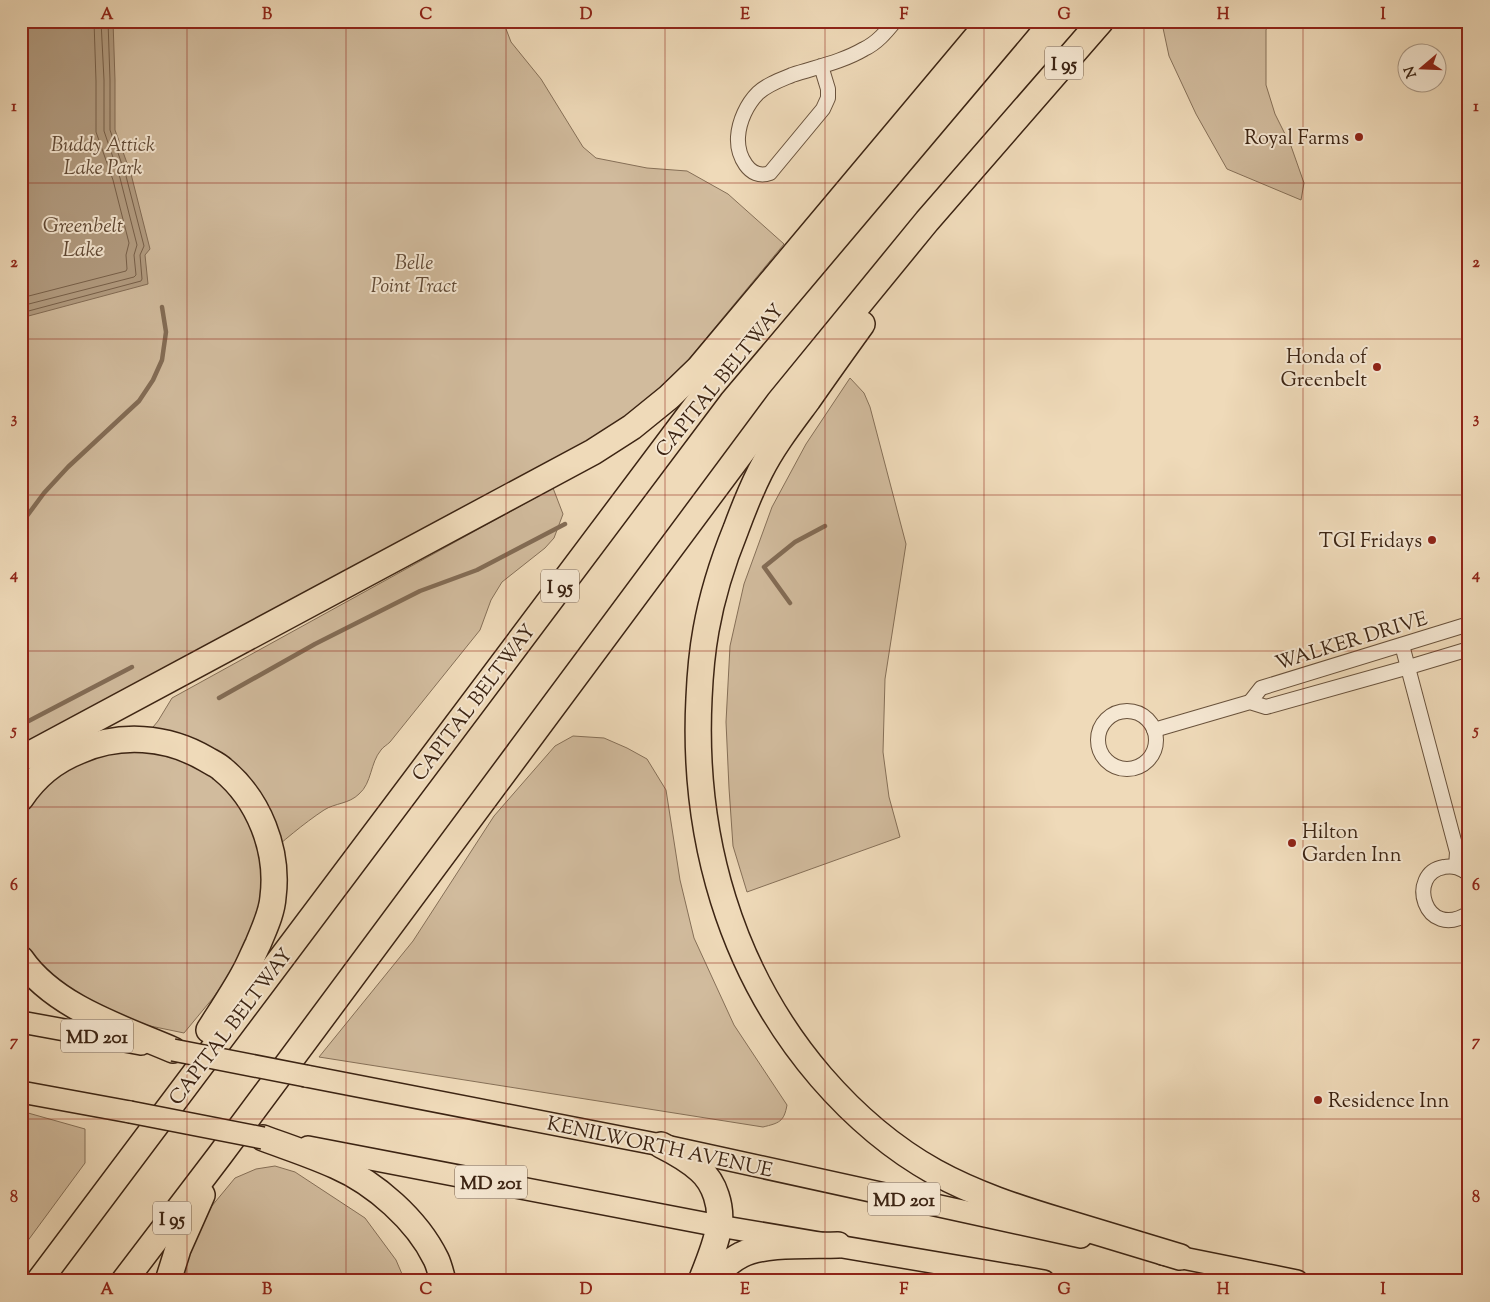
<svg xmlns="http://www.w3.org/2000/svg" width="1490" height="1302" font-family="'Sorts Mill Goudy',serif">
<rect width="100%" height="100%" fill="#efdab9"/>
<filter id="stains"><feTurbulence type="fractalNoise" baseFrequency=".004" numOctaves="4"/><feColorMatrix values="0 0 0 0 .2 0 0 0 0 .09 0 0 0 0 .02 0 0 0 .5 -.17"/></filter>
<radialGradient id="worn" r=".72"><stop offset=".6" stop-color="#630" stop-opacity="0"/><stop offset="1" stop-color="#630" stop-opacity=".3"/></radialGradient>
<g fill="#d1bb9d" stroke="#867058">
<path d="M 21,21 L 503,21 L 511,42 L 541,79 L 583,147 L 596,158 L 647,168 L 687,171 L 728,194 L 784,244 L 679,371 L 659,390 L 624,418 L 586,443 L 21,746 Z"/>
<path d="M 1158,21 L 1269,21 L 1266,30 L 1266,85 L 1275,114 L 1291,146 L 1304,183 L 1301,200 L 1227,169 L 1196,114 L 1169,56 L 1163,28 Z"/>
<path d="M 850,378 L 864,393 L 870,407 L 906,544 L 885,679 L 883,752 L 889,797 L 900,837 L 747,892 L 733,846 L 729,788 L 726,722 L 730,646 L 744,584 L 772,507 L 806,444 Z"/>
<path d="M 553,488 L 563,514 L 554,538 L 545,548 L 502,582 L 491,600 L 480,630 L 390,742 C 387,745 383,747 381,750 C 370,763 372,783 359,794 C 349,804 335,803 324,810 C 303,824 283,841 264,858 L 261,903 L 239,961 L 213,998 L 184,1033 L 131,1022 L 80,999 L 21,948 L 21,820 L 26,809 L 39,790 L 61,771 L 89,757 L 134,750 L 158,721 L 172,698 Z"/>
<path d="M 573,736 L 604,738 L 627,748 L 647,759 L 666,790 L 680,880 L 694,938 L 734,1025 L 787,1105 C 784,1122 779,1123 763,1127 L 319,1057 L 413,941 L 494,816 L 555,746 Z"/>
<path d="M 21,1111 L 85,1129 L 85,1163 L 21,1250 Z"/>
<path d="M 275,1166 L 295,1172 L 365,1218 L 396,1260 L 405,1281 L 185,1281 L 188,1250 L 211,1207 L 235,1178 L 256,1169 Z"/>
</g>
<path fill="#b29c81" stroke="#836c55" d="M 21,21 L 113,21 L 115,80 L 115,130 L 131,174 L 150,249 L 145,255 L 148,284 L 21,318 Z"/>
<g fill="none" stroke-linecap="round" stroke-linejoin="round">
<g stroke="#77604a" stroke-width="1">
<path d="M 21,298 L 126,271 L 127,269 L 126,255 L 129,243 L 113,180 L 96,132 L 96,81 L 94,21"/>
<path d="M 21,306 L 134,277 L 136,275 L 134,255 L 137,245 L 120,178 L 104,131 L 104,80 L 101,21"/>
<path d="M 21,313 L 141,281 L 142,279 L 140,255 L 144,246 L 126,176 L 110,130 L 110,80 L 108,21"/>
</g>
<g stroke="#836c55" stroke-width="4.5">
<path d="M 21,524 L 44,493 L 68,467 L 139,401 L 153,380 L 162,360 L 166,332 L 162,307"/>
<path d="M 790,603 L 764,567 L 795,542 L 825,526"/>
<path d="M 219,698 L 315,644 L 420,591 L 477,570 L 565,524"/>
<path d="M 21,725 L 132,667"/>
</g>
<g stroke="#69523c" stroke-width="16">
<g id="street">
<path d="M 821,66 L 828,89 L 828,98 L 823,109 L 770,173 C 749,181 737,155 738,137 C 739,121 747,104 758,93 C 768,84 780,80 792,75 C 816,67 842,62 864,49 C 877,43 886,32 895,21"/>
<path d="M 1402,645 L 1457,852 L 1456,867"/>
<path d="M 1250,702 L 1261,688 L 1469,624"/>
<circle cx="1127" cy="740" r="29"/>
<path d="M 1154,730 L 1250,702 L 1266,707 L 1409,667 L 1469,649"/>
<path d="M 1469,874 C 1461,868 1454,865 1444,867 C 1406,873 1424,942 1469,913"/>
</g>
</g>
<g stroke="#3c2413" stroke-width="24">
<g id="primary">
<path d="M 21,1022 L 141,1044"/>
<path d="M 306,1076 L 661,1145 L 1081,1237"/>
<path d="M 21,1092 L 130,1112"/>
<path d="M 308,1147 L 719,1226 L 1044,1281"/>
<path d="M 1163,1254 L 1297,1281"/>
</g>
</g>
<g stroke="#3c2413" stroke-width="28">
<g id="highway">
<path d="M 862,324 C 844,349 826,374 808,400 C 791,423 773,446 760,472 C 751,490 743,510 736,529 C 723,561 712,596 706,630 C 702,652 700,675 699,698 C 692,836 730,971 821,1077 C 853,1114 892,1148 935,1172 C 975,1194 1018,1208 1061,1221 C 1101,1233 1140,1245 1180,1257"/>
<path d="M 21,759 L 593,452 L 632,427 L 669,397 L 699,368 L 990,21"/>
<path d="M 21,798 C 35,777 56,760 79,751 C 120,733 167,736 206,759 C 211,762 218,765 222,769 C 259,799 279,850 273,897 C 272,913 264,929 258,944 C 253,954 249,965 243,975 C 233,993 221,1011 209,1030"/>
<path d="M 21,959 C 54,1007 122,1028 173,1050"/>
<path d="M 263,1138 C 287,1147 312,1155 336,1166 C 375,1183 417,1220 436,1259 C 439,1265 441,1274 443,1281"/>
<path d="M 661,1145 C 675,1152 688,1159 700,1170 C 715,1183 722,1207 719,1226 C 717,1242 707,1266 701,1281"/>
<path d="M 39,1281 L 711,386 L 1019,21"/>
<path d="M 124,1281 L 220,1155 L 779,402 L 927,221 L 1101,21"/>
<path d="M 168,1281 L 178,1249 L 202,1195"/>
<path d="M 711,1281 C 720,1271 729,1261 741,1255 C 763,1243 812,1246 838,1245"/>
</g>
</g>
<use href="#street" stroke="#f5e7d2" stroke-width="14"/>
<use href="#primary" stroke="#efdab9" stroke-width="21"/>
<use href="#highway" stroke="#efdab9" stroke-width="25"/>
<g stroke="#3c2413" stroke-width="24" stroke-linecap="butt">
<g id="primary-bridge">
<path d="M 173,1050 L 306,1076"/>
<path d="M 130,1112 L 263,1138"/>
</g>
</g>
<use href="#primary-bridge" stroke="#efdab9" stroke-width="21"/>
</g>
<path fill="none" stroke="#8f2418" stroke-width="1" stroke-opacity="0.55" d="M 187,21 L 187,1281M 346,21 L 346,1281M 506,21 L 506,1281M 665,21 L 665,1281M 825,21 L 825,1281M 984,21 L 984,1281M 1144,21 L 1144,1281M 1303,21 L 1303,1281M 21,183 L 1469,183M 21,339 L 1469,339M 21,495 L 1469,495M 21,651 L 1469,651M 21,807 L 1469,807M 21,963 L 1469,963M 21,1119 L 1469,1119"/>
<g fill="#8f2418" stroke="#f5e7d2" stroke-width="2">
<circle cx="1359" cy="137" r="5"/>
<circle cx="1377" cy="367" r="5"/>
<circle cx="1432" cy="540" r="5"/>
<circle cx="1292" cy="843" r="5"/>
<circle cx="1318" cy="1100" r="5"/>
</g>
<g text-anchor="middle" stroke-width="4" stroke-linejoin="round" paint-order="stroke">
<g fill="#f5e7d2" stroke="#745e4c" stroke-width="1">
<rect x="1045" y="46.5" width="38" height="33" rx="4"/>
<rect x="541" y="569.5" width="38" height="33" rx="4"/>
<rect x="61" y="1019.5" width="72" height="33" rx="4"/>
<rect x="455" y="1165.5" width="72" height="33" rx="4"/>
<rect x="868" y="1182.5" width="72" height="33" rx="4"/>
<rect x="153" y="1201.5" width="38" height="33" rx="4"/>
</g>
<g font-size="19" font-weight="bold" fill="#3c2413">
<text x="1064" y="70">I 95</text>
<text x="560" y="593">I 95</text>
<text x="97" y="1043">MD 201</text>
<text x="491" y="1189">MD 201</text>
<text x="904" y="1206">MD 201</text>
<text x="172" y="1225">I 95</text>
</g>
<g font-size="20" fill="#3c2413" stroke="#f5e7d2" text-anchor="end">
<text x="1349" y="144">Royal Farms</text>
<text x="1367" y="363">Honda of<tspan x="1367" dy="23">Greenbelt</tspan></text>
<text x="1422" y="547">TGI Fridays</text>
<text x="1302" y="838" text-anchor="start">Hilton<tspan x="1302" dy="23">Garden Inn</tspan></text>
<text x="1328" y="1107" text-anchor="start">Residence Inn</text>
</g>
<g font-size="20" font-style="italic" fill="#614a36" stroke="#f5e7d2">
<text x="103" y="151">Buddy Attick<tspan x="103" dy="23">Lake Park</tspan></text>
<text x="414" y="269">Belle<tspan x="414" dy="23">Point Tract</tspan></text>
</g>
<g font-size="20" fill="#3c2413" stroke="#f5e7d2">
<text transform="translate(719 380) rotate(-51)" y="7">CAPITAL BELTWAY</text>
<text transform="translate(1351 640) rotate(-17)" y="7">WALKER DRIVE</text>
<text transform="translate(473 702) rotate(-53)" y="7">CAPITAL BELTWAY</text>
<text transform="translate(230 1026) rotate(-53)" y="7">CAPITAL BELTWAY</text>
<text transform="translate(660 1146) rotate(12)" y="7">KENILWORTH AVENUE</text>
</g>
<g font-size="21" font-style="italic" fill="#5f4834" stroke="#f5e7d2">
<text x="83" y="232">Greenbelt<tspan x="83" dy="24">Lake</tspan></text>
</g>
</g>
<rect width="1490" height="1302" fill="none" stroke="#efdab9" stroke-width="55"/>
<g transform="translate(1422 68) rotate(251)"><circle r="24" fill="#f5e7d2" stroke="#ab9986"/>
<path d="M0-4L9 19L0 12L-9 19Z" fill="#8f2418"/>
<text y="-8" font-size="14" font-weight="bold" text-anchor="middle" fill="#3c2413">N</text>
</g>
<rect x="28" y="28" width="1434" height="1246" fill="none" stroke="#8f2418" stroke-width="2"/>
<g font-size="16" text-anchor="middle" font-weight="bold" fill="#8f2418">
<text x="107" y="19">A</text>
<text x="267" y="19">B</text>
<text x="426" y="19">C</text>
<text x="586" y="19">D</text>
<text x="745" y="19">E</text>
<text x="904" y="19">F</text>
<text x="1064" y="19">G</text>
<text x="1223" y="19">H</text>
<text x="1383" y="19">I</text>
<text x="14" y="111">1</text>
<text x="1476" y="111">1</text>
<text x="14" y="267">2</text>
<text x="1476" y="267">2</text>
<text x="14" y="423">3</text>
<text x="1476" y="423">3</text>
<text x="14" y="579">4</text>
<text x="1476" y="579">4</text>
<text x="14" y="735">5</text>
<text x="1476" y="735">5</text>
<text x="14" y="890">6</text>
<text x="1476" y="890">6</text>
<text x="14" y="1046">7</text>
<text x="1476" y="1046">7</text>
<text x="14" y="1202">8</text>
<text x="1476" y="1202">8</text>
<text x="107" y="1294">A</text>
<text x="267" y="1294">B</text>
<text x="426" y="1294">C</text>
<text x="586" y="1294">D</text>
<text x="745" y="1294">E</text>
<text x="904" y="1294">F</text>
<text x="1064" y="1294">G</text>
<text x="1223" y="1294">H</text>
<text x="1383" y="1294">I</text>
</g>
<rect width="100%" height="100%" filter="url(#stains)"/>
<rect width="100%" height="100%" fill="url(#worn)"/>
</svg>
